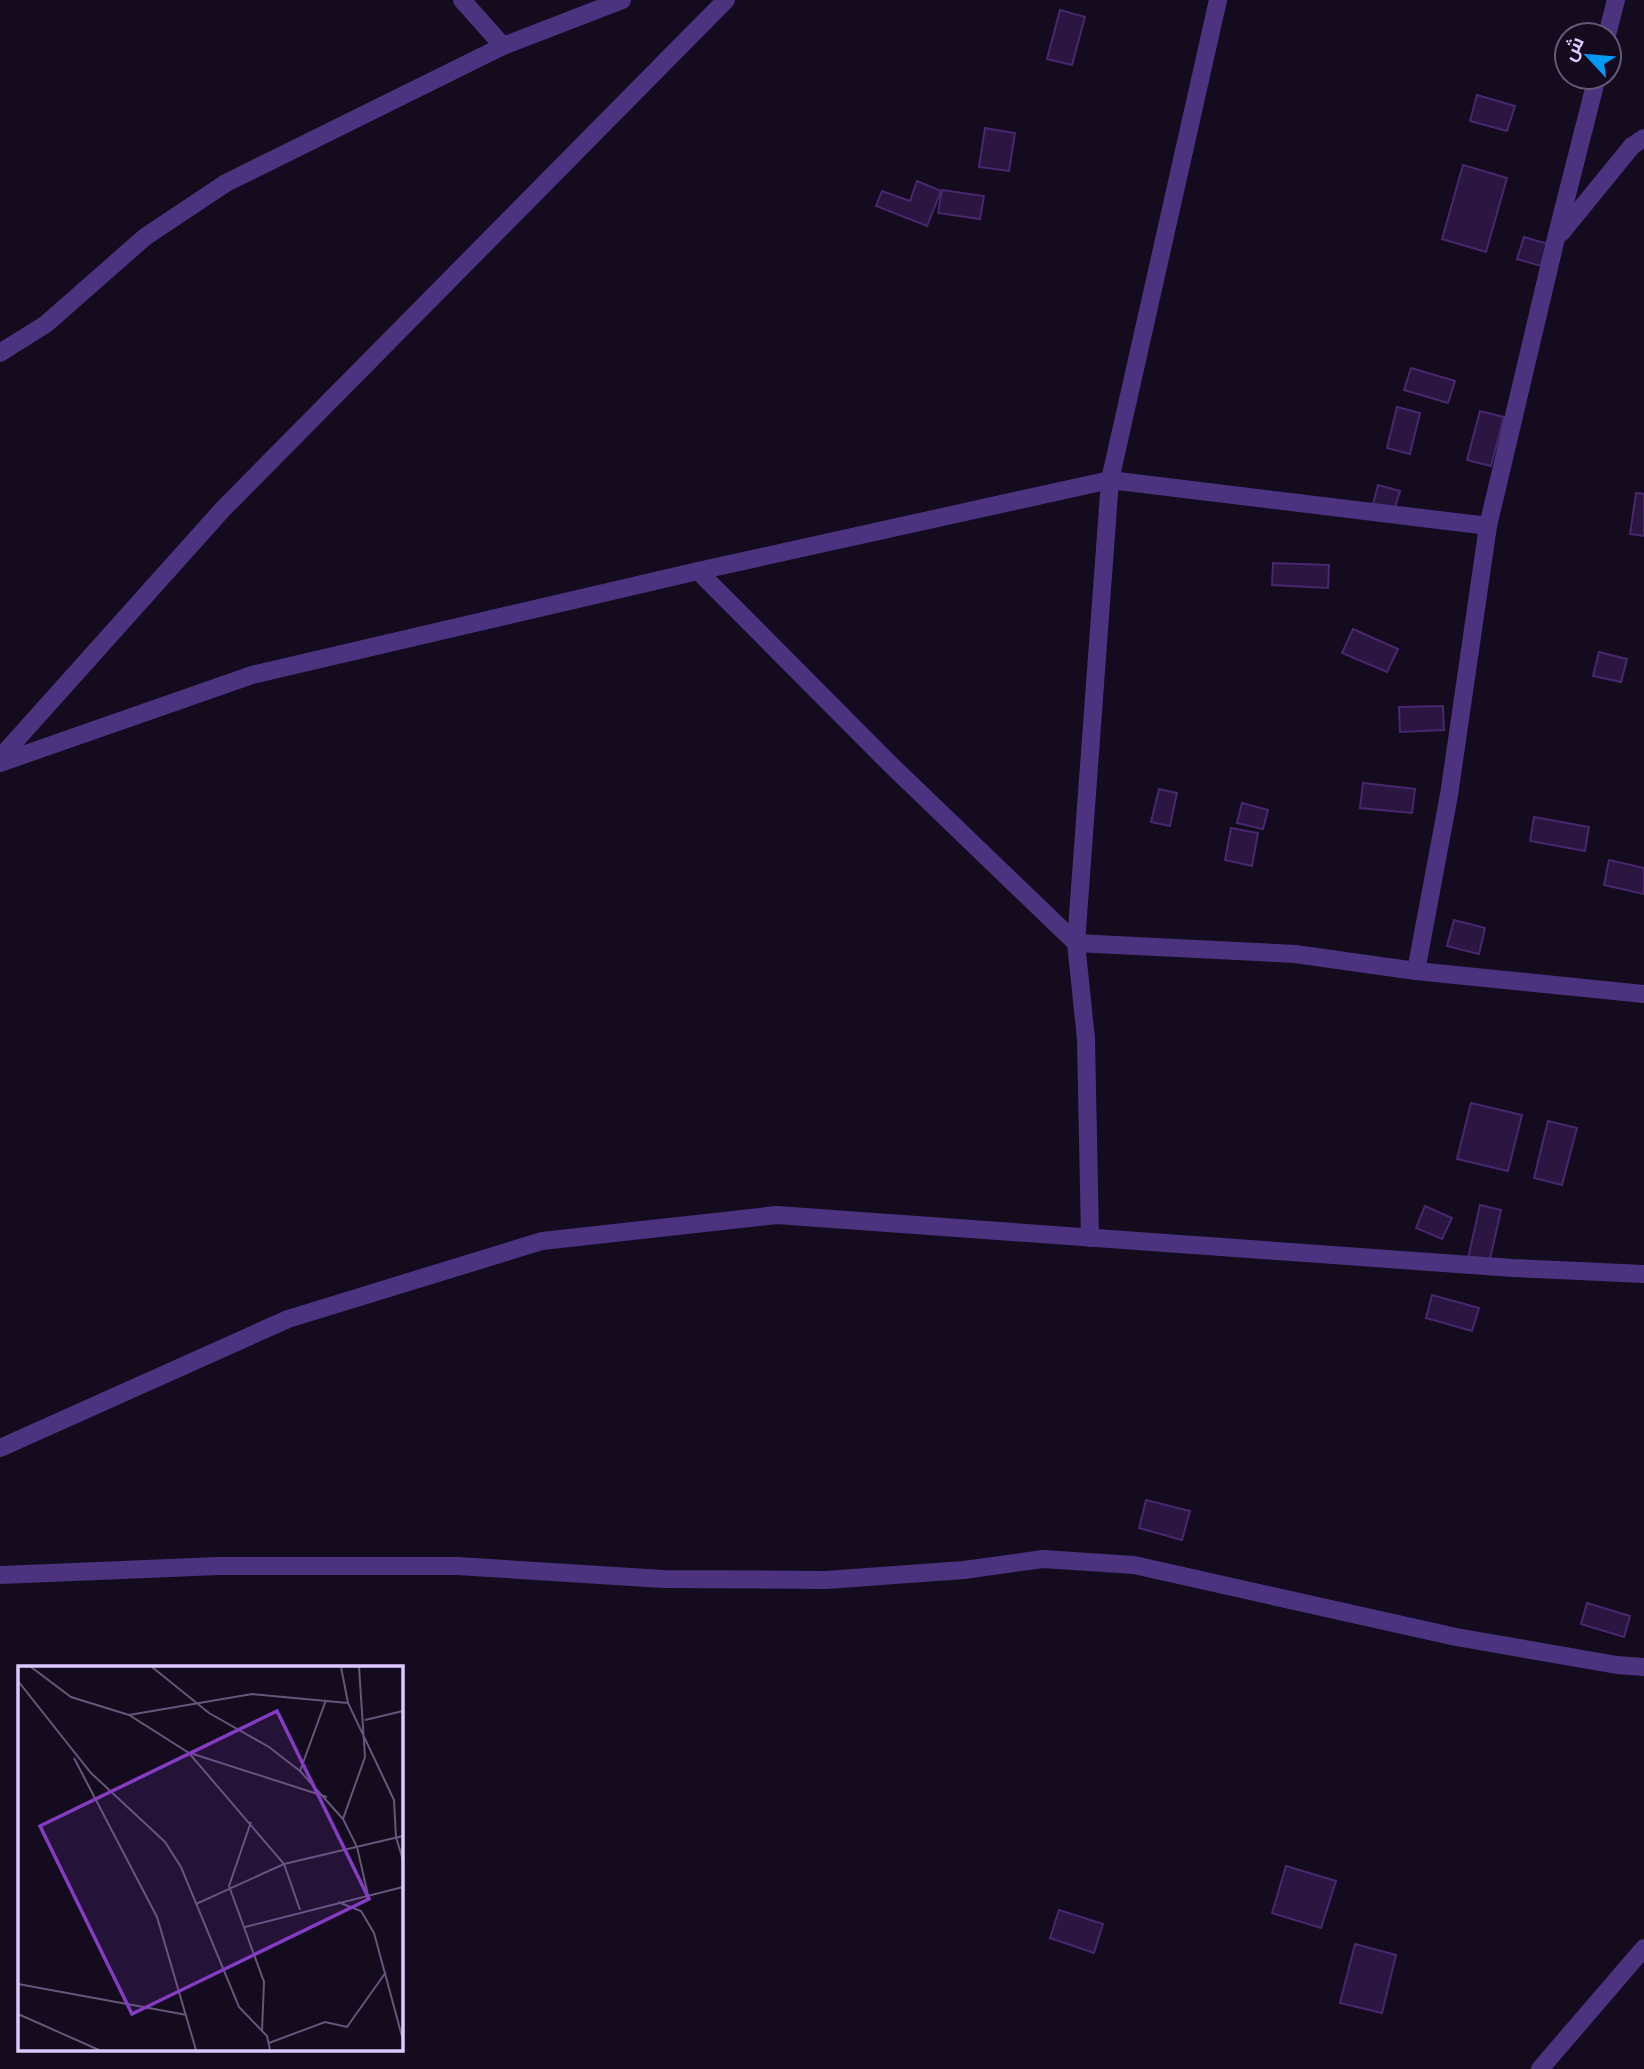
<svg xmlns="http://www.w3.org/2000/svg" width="1644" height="2069" font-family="'Roboto Condensed',Cairo,sans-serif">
<rect width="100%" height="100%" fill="#140b1f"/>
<g fill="#2a1640" stroke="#48276e" stroke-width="2">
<path d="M 1060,10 L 1085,17 L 1072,65 L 1047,59 Z"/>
<path d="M 1477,95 L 1515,106 L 1507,131 L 1470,121 Z"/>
<path d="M 985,128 L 1015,133 L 1009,171 L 979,167 Z"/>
<path d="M 1463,165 L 1507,178 L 1486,252 L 1442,239 Z"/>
<path d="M 917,181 L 941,191 L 927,226 L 876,206 L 882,191 L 910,201 Z"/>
<path d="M 942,190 L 984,196 L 980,219 L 938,213 Z"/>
<path d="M 1524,237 L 1548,244 L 1541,266 L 1517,259 Z"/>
<path d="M 1411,368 L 1455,381 L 1448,403 L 1404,390 Z"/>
<path d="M 1397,407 L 1420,413 L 1410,454 L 1387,448 Z"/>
<path d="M 1480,411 L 1504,417 L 1491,466 L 1467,460 Z"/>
<path d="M 1378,485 L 1400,491 L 1393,514 L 1372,508 Z"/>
<path d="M 1636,493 L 1644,494 L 1644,536 L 1630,534 Z"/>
<path d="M 1273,563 L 1329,565 L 1328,588 L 1272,585 Z"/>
<path d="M 1353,629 L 1398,649 L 1387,672 L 1342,653 Z"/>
<path d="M 1599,652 L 1627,659 L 1621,682 L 1593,676 Z"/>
<path d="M 1443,706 L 1444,730 L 1400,732 L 1399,707 Z"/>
<path d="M 1363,783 L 1415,789 L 1412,813 L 1360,808 Z"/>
<path d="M 1159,789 L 1177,793 L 1170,826 L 1151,822 Z"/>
<path d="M 1242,803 L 1268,810 L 1263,829 L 1237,823 Z"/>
<path d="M 1534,817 L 1589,827 L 1585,851 L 1530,841 Z"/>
<path d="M 1231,828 L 1258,833 L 1252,866 L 1225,860 Z"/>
<path d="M 1609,860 L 1644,868 L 1644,894 L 1604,885 Z"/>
<path d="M 1454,920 L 1485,928 L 1479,954 L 1447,946 Z"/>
<path d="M 1471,1103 L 1522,1115 L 1508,1171 L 1457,1159 Z"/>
<path d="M 1548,1121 L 1577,1128 L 1562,1185 L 1534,1178 Z"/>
<path d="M 1480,1205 L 1501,1210 L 1488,1268 L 1467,1263 Z"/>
<path d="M 1425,1206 L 1452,1218 L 1442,1239 L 1416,1228 Z"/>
<path d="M 1432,1295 L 1479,1308 L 1472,1331 L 1426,1318 Z"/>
<path d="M 1146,1500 L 1190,1511 L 1182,1540 L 1139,1528 Z"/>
<path d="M 1587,1603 L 1630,1616 L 1624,1637 L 1581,1624 Z"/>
<path d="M 1286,1866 L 1336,1881 L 1321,1928 L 1272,1913 Z"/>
<path d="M 1059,1910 L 1103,1924 L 1094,1953 L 1050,1938 Z"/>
<path d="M 1355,1944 L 1396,1955 L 1382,2013 L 1340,2003 Z"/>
</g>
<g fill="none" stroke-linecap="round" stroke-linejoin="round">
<g stroke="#4b3380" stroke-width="18">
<path d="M 462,0 L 503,46"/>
<path d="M 1607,35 L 1616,0"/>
<path d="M 1561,233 L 1632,146 L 1644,138"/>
<path d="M 0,353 L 46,324 L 145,237 L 226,183 L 503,46 L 622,0"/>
<path d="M 698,571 L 891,765 L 1076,943 L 1295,954 L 1416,971 L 1644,994"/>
<path d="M 0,758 L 223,509 L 726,0"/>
<path d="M 0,763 L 252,675 L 698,571 L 1110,480 L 1488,526"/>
<path d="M 1416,971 L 1449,795 L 1488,526 L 1556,238 L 1597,77"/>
<path d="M 1090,1238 L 1086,1039 L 1076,943 L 1110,480 L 1218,0"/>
<path d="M 0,1448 L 288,1319 L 542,1241 L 777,1215 L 1513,1268 L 1644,1274"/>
<path d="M 0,1575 L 218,1566 L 457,1566 L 663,1579 L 826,1580 L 964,1570 L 1043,1559 L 1134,1565 L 1456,1637 L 1617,1665 L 1644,1667"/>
<path d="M 1540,2069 L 1644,1948"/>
</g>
</g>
<g transform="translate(18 1666)">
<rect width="385" height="385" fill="#140b1f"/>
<path fill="none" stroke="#645779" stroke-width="2" d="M 13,1 L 53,31 L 111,49 L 171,87 L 266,198 L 282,244M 134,1 L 191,47 L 251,81 L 282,105 L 325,153M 323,1 L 330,37 L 376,134 L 378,171 L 385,194M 341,1 L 347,91 L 325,153 L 339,181 L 350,229M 0,15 L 73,107 L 147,176 L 163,201 L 221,341 L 249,370 L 252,384M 111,49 L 234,28 L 330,37M 347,54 L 385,45M 172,87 L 309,131M 56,92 L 139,251 L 178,384M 282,105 L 308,34M 233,156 L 211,220 L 246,316 L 244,365M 320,236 L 343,245 L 356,267 L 385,374M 178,238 L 266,198 L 385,170M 227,261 L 385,221M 0,318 L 169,349M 0,348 L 81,384M 251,377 L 307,356 L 329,361 L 368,306"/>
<path fill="#853cc5" fill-opacity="0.15" stroke="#853cc5" stroke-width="3.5" d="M 259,45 L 351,233 L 114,348 L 22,160 Z"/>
<rect width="385" height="385" fill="none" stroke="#ddc9ff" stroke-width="3.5"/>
</g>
<g transform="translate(1588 56) rotate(296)"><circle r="33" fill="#140b1f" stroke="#645779" stroke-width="2"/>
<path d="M0-5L12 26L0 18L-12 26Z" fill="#009af4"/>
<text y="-10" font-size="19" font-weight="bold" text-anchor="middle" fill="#ddc9ff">ش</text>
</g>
</svg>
